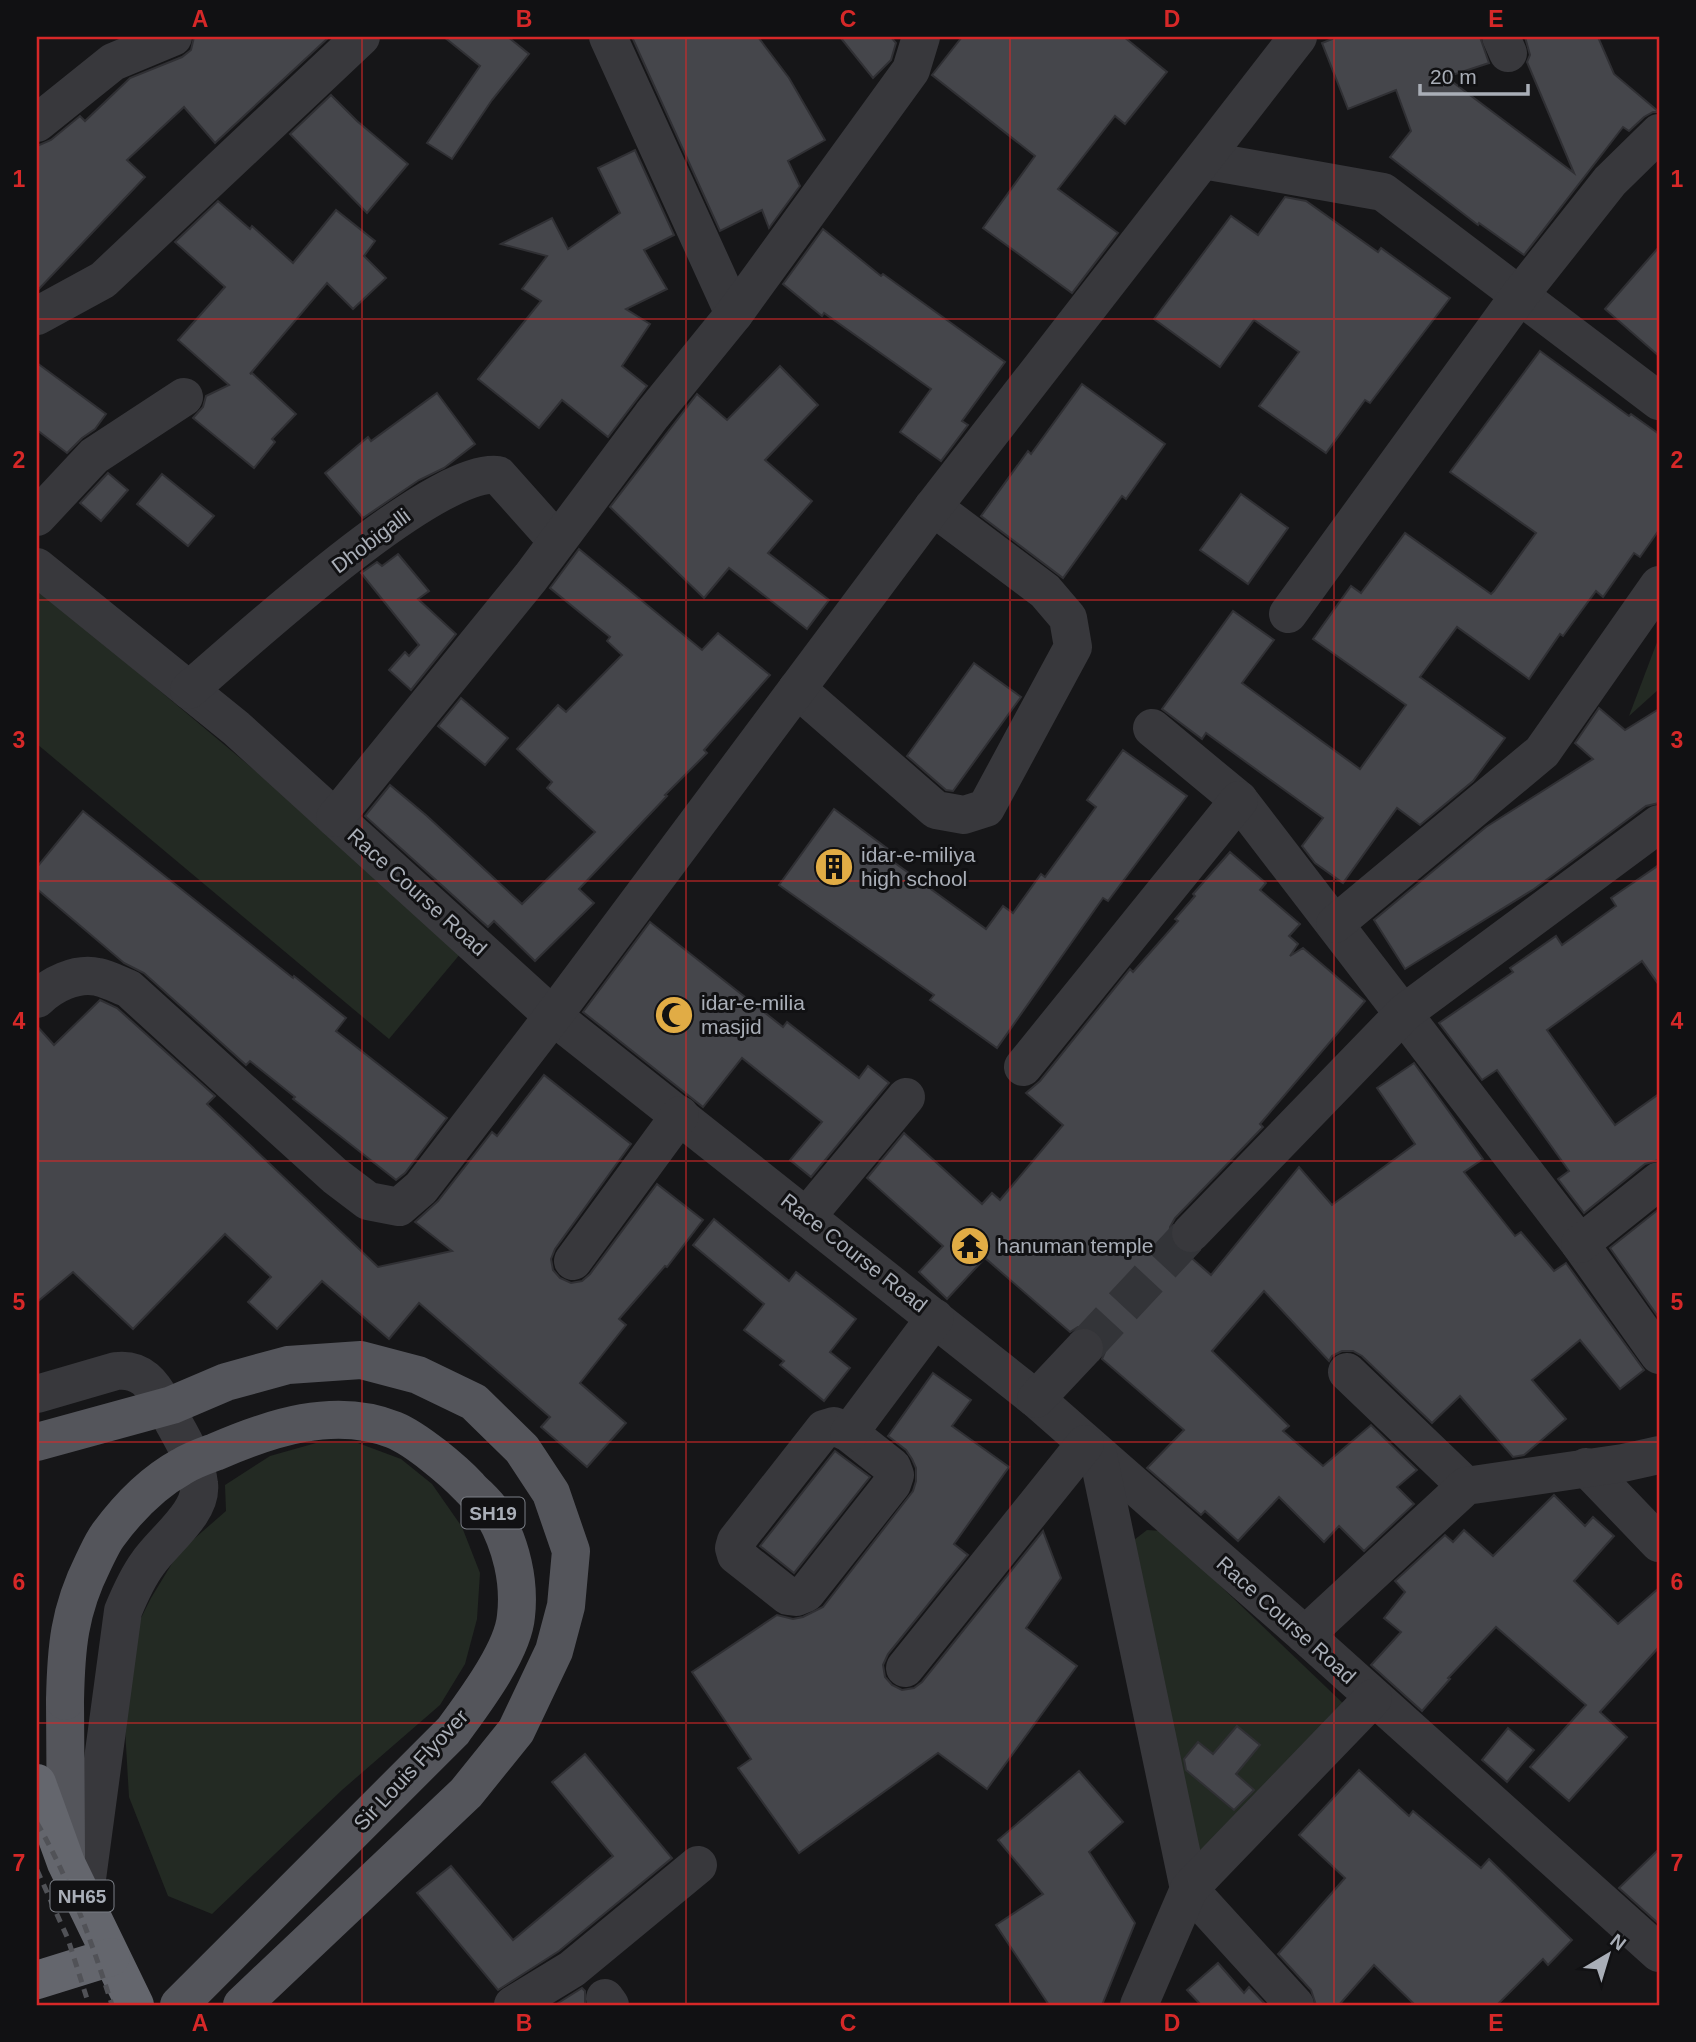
<svg xmlns="http://www.w3.org/2000/svg" width="1696" height="2042" font-family="Helvetica,sans-serif">
<rect width="100%" height="100%" fill="#161618"/>
<g fill="#232a23">
<path d="M 37,588 L 466,947 L 389,1039 L 37,744 Z"/>
<path d="M 1659,637 L 1659,689 L 1629,716 Z"/>
<path d="M 316,1443 L 358,1443 L 401,1459 L 432,1484 L 462,1527 L 480,1573 L 477,1619 L 465,1664 L 440,1705 L 342,1790 L 212,1914 L 168,1896 L 129,1797 L 123,1694 L 134,1632 L 151,1598 L 179,1552 L 226,1511 L 225,1485 L 270,1456 Z"/>
<path d="M 1147,1530 L 1163,1531 L 1349,1709 L 1212,1853 L 1191,1849 L 1134,1540 Z"/>
</g>
<g fill="#45464b" stroke="#303034" stroke-width="2">
<path d="M 194,37 L 329,37 L 215,143 L 184,107 L 127,160 L 145,177 L 37,291 L 37,146 L 51,140 L 80,116 L 85,121 L 130,78 L 182,57 L 191,50 Z"/>
<path d="M 444,37 L 508,37 L 529,54 L 492,100 L 452,159 L 427,143 L 480,66 Z"/>
<path d="M 632,37 L 758,37 L 789,78 L 825,140 L 788,161 L 800,186 L 769,228 L 762,210 L 720,231 Z"/>
<path d="M 840,37 L 891,37 L 896,43 L 891,60 L 873,78 Z"/>
<path d="M 962,37 L 1124,37 L 1167,72 L 1125,124 L 1115,116 L 1058,189 L 1118,233 L 1072,293 L 983,228 L 1035,156 L 932,75 Z"/>
<path d="M 1337,37 L 1480,37 L 1489,63 L 1446,77 L 1574,173 L 1527,62 L 1530,55 L 1525,37 L 1598,37 L 1614,74 L 1659,112 L 1653,112 L 1644,117 L 1629,131 L 1623,127 L 1524,255 L 1479,223 L 1478,225 L 1390,157 L 1411,131 L 1396,90 L 1348,109 L 1322,43 Z"/>
<path d="M 331,95 L 357,121 L 408,164 L 367,213 L 290,134 Z"/>
<path d="M 635,150 L 674,235 L 644,250 L 667,289 L 626,309 L 650,324 L 622,366 L 647,386 L 608,437 L 562,400 L 539,428 L 478,379 L 541,301 L 522,289 L 547,256 L 501,244 L 552,218 L 568,249 L 620,213 L 598,168 Z"/>
<path d="M 1285,197 L 1306,201 L 1378,252 L 1381,248 L 1450,298 L 1370,403 L 1365,400 L 1326,453 L 1259,406 L 1299,352 L 1254,320 L 1220,367 L 1154,319 L 1231,216 L 1258,235 Z"/>
<path d="M 218,201 L 250,229 L 252,226 L 293,263 L 336,210 L 375,241 L 364,256 L 386,278 L 353,309 L 327,283 L 250,374 L 252,373 L 296,414 L 272,439 L 275,442 L 254,468 L 193,418 L 203,407 L 206,396 L 229,385 L 178,340 L 225,287 L 175,242 Z"/>
<path d="M 823,229 L 881,276 L 883,274 L 1005,362 L 962,421 L 968,425 L 941,461 L 900,432 L 931,389 L 824,313 L 822,316 L 783,284 Z"/>
<path d="M 1659,247 L 1659,356 L 1605,309 Z"/>
<path d="M 1540,351 L 1629,416 L 1631,414 L 1659,434 L 1659,530 L 1640,557 L 1634,553 L 1603,597 L 1596,591 L 1563,636 L 1560,634 L 1529,679 L 1457,627 L 1420,677 L 1505,738 L 1473,781 L 1420,825 L 1397,808 L 1343,883 L 1315,863 L 1302,846 L 1323,818 L 1206,733 L 1202,739 L 1162,709 L 1233,611 L 1274,640 L 1242,683 L 1360,769 L 1406,705 L 1313,639 L 1351,586 L 1361,593 L 1405,533 L 1491,594 L 1494,591 L 1536,533 L 1450,472 Z"/>
<path d="M 37,363 L 106,414 L 95,429 L 82,438 L 67,453 L 37,430 Z"/>
<path d="M 780,366 L 818,405 L 765,460 L 812,501 L 768,553 L 829,600 L 807,629 L 729,568 L 704,598 L 610,507 L 697,394 L 727,420 Z"/>
<path d="M 1082,384 L 1165,444 L 1126,499 L 1122,496 L 1063,578 L 981,516 L 1028,451 L 1031,454 Z"/>
<path d="M 437,393 L 475,444 L 444,468 L 419,480 L 363,518 L 325,473 L 368,437 L 371,441 Z"/>
<path d="M 108,473 L 128,490 L 101,521 L 80,503 Z"/>
<path d="M 162,474 L 214,516 L 188,546 L 137,504 Z"/>
<path d="M 1241,494 L 1288,528 L 1248,584 L 1200,550 Z"/>
<path d="M 579,549 L 702,650 L 718,633 L 770,675 L 704,750 L 707,753 L 665,795 L 667,796 L 579,889 L 594,903 L 535,961 L 494,921 L 488,927 L 365,816 L 390,785 L 427,816 L 522,904 L 595,832 L 547,788 L 552,782 L 517,749 L 558,705 L 566,712 L 622,655 L 607,641 L 610,637 L 550,588 Z"/>
<path d="M 398,554 L 429,591 L 418,599 L 456,634 L 411,690 L 389,670 L 405,652 L 409,656 L 419,645 L 361,573 L 377,562 L 382,566 Z"/>
<path d="M 974,663 L 1021,697 L 953,791 L 946,790 L 907,756 Z"/>
<path d="M 461,698 L 508,738 L 485,765 L 438,726 Z"/>
<path d="M 1599,708 L 1625,730 L 1659,709 L 1659,803 L 1646,806 L 1534,889 L 1405,969 L 1374,920 L 1486,827 L 1593,759 L 1575,743 Z"/>
<path d="M 1123,750 L 1187,796 L 1108,901 L 1103,898 L 997,1048 L 930,1000 L 934,995 L 779,885 L 834,809 L 888,849 L 884,855 L 986,929 L 1003,906 L 1013,913 L 1041,874 L 1045,877 L 1096,807 L 1087,800 Z"/>
<path d="M 83,811 L 293,978 L 294,976 L 346,1018 L 336,1031 L 447,1118 L 405,1173 L 396,1180 L 293,1099 L 295,1097 L 250,1061 L 246,1065 L 144,973 L 124,963 L 37,889 L 37,867 Z"/>
<path d="M 1230,852 L 1266,883 L 1260,890 L 1300,924 L 1289,936 L 1298,944 L 1290,956 L 1303,948 L 1365,1001 L 1260,1124 L 1263,1127 L 1175,1218 L 1170,1227 L 1169,1239 L 1175,1248 L 1187,1254 L 1211,1275 L 1299,1167 L 1332,1205 L 1415,1144 L 1377,1088 L 1414,1063 L 1483,1159 L 1464,1172 L 1515,1236 L 1521,1232 L 1554,1271 L 1566,1263 L 1644,1370 L 1620,1389 L 1580,1340 L 1532,1380 L 1566,1419 L 1524,1455 L 1513,1457 L 1460,1396 L 1432,1423 L 1362,1356 L 1353,1351 L 1342,1351 L 1332,1356 L 1329,1361 L 1264,1291 L 1212,1351 L 1289,1426 L 1283,1431 L 1323,1466 L 1371,1425 L 1417,1470 L 1397,1487 L 1414,1504 L 1364,1551 L 1339,1526 L 1324,1542 L 1279,1497 L 1238,1541 L 1205,1511 L 1201,1515 L 1147,1468 L 1184,1430 L 1102,1359 L 1105,1352 L 1105,1342 L 1099,1333 L 1088,1327 L 1078,1327 L 1070,1332 L 985,1258 L 947,1299 L 919,1272 L 943,1246 L 867,1178 L 904,1133 L 982,1204 L 992,1193 L 1000,1200 L 1063,1125 L 1026,1093 L 1040,1081 L 1130,969 L 1133,972 L 1178,921 L 1175,919 L 1195,896 L 1193,894 Z"/>
<path d="M 1659,865 L 1659,985 L 1642,961 L 1547,1030 L 1615,1125 L 1659,1094 L 1659,1160 L 1645,1164 L 1584,1213 L 1558,1179 L 1569,1171 L 1497,1070 L 1482,1080 L 1439,1023 L 1513,972 L 1510,968 L 1556,936 L 1562,945 L 1616,906 L 1611,898 Z"/>
<path d="M 650,922 L 783,1027 L 787,1022 L 859,1078 L 868,1066 L 889,1083 L 811,1177 L 790,1160 L 822,1122 L 742,1058 L 703,1107 L 583,1012 Z"/>
<path d="M 100,1000 L 117,1008 L 215,1096 L 207,1104 L 378,1267 L 452,1251 L 415,1222 L 438,1201 L 492,1132 L 497,1136 L 544,1075 L 631,1144 L 555,1249 L 551,1259 L 553,1270 L 560,1278 L 571,1283 L 582,1281 L 590,1274 L 657,1184 L 703,1220 L 667,1267 L 665,1266 L 619,1319 L 626,1325 L 580,1383 L 626,1423 L 587,1467 L 541,1427 L 550,1417 L 419,1303 L 389,1339 L 322,1281 L 277,1329 L 248,1302 L 271,1277 L 225,1234 L 133,1329 L 73,1272 L 37,1302 L 37,1026 L 54,1045 Z"/>
<path d="M 1659,1209 L 1659,1318 L 1610,1248 Z"/>
<path d="M 714,1219 L 789,1281 L 796,1272 L 856,1319 L 830,1352 L 850,1368 L 824,1401 L 780,1365 L 784,1361 L 744,1330 L 764,1304 L 693,1245 Z"/>
<path d="M 933,1373 L 971,1400 L 952,1426 L 1009,1467 L 954,1544 L 968,1555 L 888,1654 L 883,1665 L 885,1677 L 892,1685 L 902,1690 L 914,1688 L 922,1682 L 1043,1531 L 1061,1578 L 1026,1628 L 1077,1666 L 987,1789 L 938,1753 L 799,1853 L 738,1768 L 751,1759 L 692,1672 L 777,1615 L 793,1619 L 803,1617 L 823,1607 L 913,1491 L 916,1481 L 916,1468 L 912,1459 L 906,1450 L 888,1436 Z"/>
<path d="M 835,1451 L 870,1477 L 794,1573 L 760,1546 Z"/>
<path d="M 1554,1495 L 1585,1526 L 1593,1517 L 1614,1536 L 1574,1581 L 1618,1624 L 1659,1588 L 1659,1647 L 1600,1712 L 1627,1737 L 1569,1801 L 1530,1767 L 1586,1705 L 1496,1627 L 1448,1678 L 1450,1679 L 1422,1711 L 1371,1665 L 1401,1632 L 1384,1618 L 1405,1592 L 1395,1581 L 1445,1535 L 1453,1542 L 1464,1530 L 1493,1556 Z"/>
<path d="M 1237,1726 L 1260,1745 L 1236,1774 L 1254,1790 L 1234,1810 L 1186,1770 L 1184,1759 L 1198,1742 L 1213,1754 Z"/>
<path d="M 1508,1728 L 1534,1750 L 1507,1782 L 1482,1760 Z"/>
<path d="M 585,1754 L 672,1858 L 559,1951 L 498,1990 L 417,1893 L 451,1866 L 513,1940 L 613,1856 L 552,1782 Z"/>
<path d="M 1359,1770 L 1409,1816 L 1413,1811 L 1481,1868 L 1489,1859 L 1572,1940 L 1548,1965 L 1543,1959 L 1497,2005 L 1415,2005 L 1374,1965 L 1339,2005 L 1316,2005 L 1311,1990 L 1278,1954 L 1345,1878 L 1299,1835 Z"/>
<path d="M 1079,1771 L 1123,1822 L 1089,1852 L 1135,1923 L 1102,2005 L 1049,2005 L 996,1925 L 1043,1894 L 998,1840 Z"/>
<path d="M 1659,1849 L 1659,1924 L 1619,1888 Z"/>
<path d="M 1218,1963 L 1244,1993 L 1249,1987 L 1266,2005 L 1201,2005 L 1187,1990 Z"/>
<path d="M 582,1988 L 585,1991 L 585,2005 L 555,2005 Z"/>
</g>
<g fill="none" stroke-linecap="round" stroke-linejoin="round">
<path stroke="#333438" stroke-width="38" stroke-dasharray="38 19" stroke-linecap="butt" d="M 1084,1348 L 1191,1233"/>
<g stroke="#38383c" stroke-width="38">
<path d="M 608,37 L 734,314"/>
<path d="M 1501,37 L 1508,53"/>
<path d="M 37,123 L 113,62 L 173,37"/>
<path d="M 1203,160 L 1383,192 L 1659,401"/>
<path d="M 37,316 L 103,280 L 361,37"/>
<path d="M 37,517 L 94,456 L 184,397"/>
<path d="M 37,567 L 236,728 L 553,1016 L 1036,1399 L 1305,1635 L 1659,1953"/>
<path d="M 1288,614 L 1519,296 L 1610,181 L 1659,133"/>
<path d="M 797,689 L 936,810 L 964,815 L 986,808 L 1073,647 L 1068,618 L 1045,591 L 933,507"/>
<path d="M 189,690 C 243,644 434,467 498,475 L 557,541"/>
<path d="M 1152,728 L 1239,800 L 1580,1244 L 1659,1355"/>
<path d="M 335,818 L 531,577 L 652,415 L 734,314 L 911,70 L 921,37"/>
<path d="M 1335,924 L 1542,752 L 1659,585"/>
<path d="M 37,999 C 51,985 76,972 98,977 C 108,979 119,985 129,989 L 335,1176 L 368,1201 L 399,1207 L 421,1188 L 553,1016 L 933,507 L 1298,37"/>
<path d="M 1023,1067 L 1239,800"/>
<path d="M 807,1216 L 906,1097"/>
<path d="M 1191,1233 L 1404,1013 L 1659,824"/>
<path d="M 1580,1244 L 1659,1181"/>
<path d="M 573,1261 L 680,1115"/>
<path d="M 1347,1372 L 1466,1486"/>
<path d="M 37,1394 L 116,1371 C 141,1368 153,1384 164,1405 C 176,1429 196,1457 199,1484 C 203,1512 163,1541 148,1563 C 137,1578 130,1594 123,1611 L 84,1901"/>
<path d="M 1036,1399 L 1084,1348"/>
<path d="M 834,1426 L 849,1433 L 892,1467 L 895,1475 L 892,1484 L 806,1593 L 796,1597 L 788,1596 L 736,1555 L 734,1548 L 736,1541 L 824,1429 Z"/>
<path d="M 849,1433 L 935,1318"/>
<path d="M 1098,1455 L 1189,1889 L 1295,2005"/>
<path d="M 1586,1467 L 1659,1543"/>
<path d="M 1305,1635 L 1466,1486 L 1623,1463 L 1659,1455"/>
<path d="M 905,1668 L 1085,1444"/>
<path d="M 605,1998 L 610,2005"/>
<path d="M 513,2005 L 572,1969 L 698,1865"/>
<path d="M 1139,2005 L 1189,1889 L 1373,1698"/>
</g>
<path stroke="#54555b" stroke-width="38" d="M 65,1701 L 66,1856"/>
<g stroke="#64666d" stroke-width="38">
<path d="M 37,1783 L 66,1863 L 135,2005"/>
<path d="M 37,1980 L 111,1957"/>
</g>
<g stroke="#515257" stroke-width="5" stroke-dasharray="9 7" stroke-linecap="butt">
<path d="M 37,1823 C 70,1880 92,1943 112,2005"/>
<path d="M 37,1870 L 68,1939 L 89,2005"/>
</g>
<g stroke="#54555b" stroke-width="38">
<path d="M 37,1442 L 172,1405 L 226,1382 L 288,1365 L 361,1360 L 418,1375 L 474,1402 L 522,1449 L 551,1493 L 571,1551 L 566,1606 L 554,1651 L 516,1731 L 466,1793 L 242,2005"/>
<path d="M 65,1701 C 66,1648 69,1611 93,1563 C 98,1553 102,1543 108,1535 C 128,1508 152,1483 181,1467 C 192,1460 204,1456 215,1452 C 270,1428 335,1406 394,1430 C 416,1439 453,1470 469,1487 C 477,1496 488,1504 494,1515 C 511,1545 520,1581 516,1616 C 513,1651 474,1702 453,1731 L 179,2005"/>
</g>
</g>
<path fill="none" stroke="#d62828" stroke-width="2" stroke-opacity="0.55" d="M 362,37 L 362,2005M 686,37 L 686,2005M 1010,37 L 1010,2005M 1334,37 L 1334,2005M 37,319 L 1659,319M 37,600 L 1659,600M 37,881 L 1659,881M 37,1161 L 1659,1161M 37,1442 L 1659,1442M 37,1723 L 1659,1723"/>
<defs>
<g id="building-disc" transform="scale(2.0125)"><circle r="9.5" fill="#e1ac45" stroke="#111113"/><path d="M-4-6H4V6H1V3H-1V6H-4ZM-2.5-4.3h1.7v1.8h-1.7ZM.8-4.3h1.7v1.8H.8ZM-2.5-1h1.7V.8h-1.7ZM.8-1h1.7V.8H.8Z" fill="#111"/></g>
<g id="mosque-disc" transform="scale(2.0125)"><circle r="9.5" fill="#e1ac45" stroke="#111113"/><path d="M3.5-4.9A6 6 0 1 0 3.5 4.9A5 5 0 1 1 3.5-4.9Z" fill="#111"/></g>
<g id="temple-disc" transform="scale(2.0125)"><circle r="9.5" fill="#e1ac45" stroke="#111113"/><path d="M0-6L5-2H3V0L6.5 2.5H4V6H1.5V3h-3V6H-4V2.5H-6.5L-3 0V-2H-5Z" fill="#111"/></g>
</defs>
<g fill-rule="evenodd">
<use href="#building-disc" x="834" y="867"/>
<use href="#mosque-disc" x="674" y="1015"/>
<use href="#temple-disc" x="970" y="1246"/>
</g>
<g text-anchor="middle" stroke-width="6" stroke-linejoin="round" paint-order="stroke">
<g fill="#111113" stroke="#7b7f86" stroke-width="2">
<rect x="461.5" y="1497.5" width="63" height="31" rx="5"/>
<rect x="50.5" y="1880.5" width="63" height="31" rx="5"/>
</g>
<g font-size="19" font-weight="bold" fill="#a9aeb7">
<text x="493" y="1520">SH19</text>
<text x="82" y="1903">NH65</text>
</g>
<g font-size="21" fill="#a9aeb7" stroke="#111113">
<text transform="translate(371 541) rotate(-37)" y="7">Dhobigalli</text>
<text transform="translate(417 892) rotate(42)" y="7">Race Course Road</text>
<text transform="translate(854 1253) rotate(38)" y="7">Race Course Road</text>
<text transform="translate(1286 1620) rotate(42)" y="7">Race Course Road</text>
<text transform="translate(411 1770) rotate(-47)" y="7">Sir Louis Flyover</text>
</g>
<g font-size="21" fill="#a9aeb7" stroke="#111113" text-anchor="start">
<text x="861" y="862">idar-e-miliya<tspan x="861" dy="24">high school</tspan></text>
<text x="701" y="1010">idar-e-milia<tspan x="701" dy="24">masjid</tspan></text>
<text x="997" y="1253">hanuman temple</text>
</g>
</g>
<rect width="1696" height="2042" fill="none" stroke="#111113" stroke-width="77"/>
<g transform="translate(1608 1955) rotate(38)" stroke="#111113" stroke-width="5" paint-order="stroke">
<path d="M0-5L12 26L0 18L-12 26Z" fill="#a9aeb7"/>
<text y="-10" font-size="19" font-weight="bold" text-anchor="middle" fill="#a9aeb7">N</text>
</g>
<path d="M1420 84v10h108v-10" fill="none" stroke="#a9aeb7" stroke-width="3.5"/>
<text x="1430" y="84" font-size="21" fill="#a9aeb7" stroke="#111113" stroke-width="5" paint-order="stroke">20 m</text>
<rect x="38" y="38" width="1620" height="1966" fill="none" stroke="#d62828" stroke-width="2.5"/>
<g font-size="23" text-anchor="middle" font-weight="bold" fill="#d62828">
<text x="200" y="27">A</text>
<text x="524" y="27">B</text>
<text x="848" y="27">C</text>
<text x="1172" y="27">D</text>
<text x="1496" y="27">E</text>
<text x="19" y="187">1</text>
<text x="1677" y="187">1</text>
<text x="19" y="468">2</text>
<text x="1677" y="468">2</text>
<text x="19" y="748">3</text>
<text x="1677" y="748">3</text>
<text x="19" y="1029">4</text>
<text x="1677" y="1029">4</text>
<text x="19" y="1310">5</text>
<text x="1677" y="1310">5</text>
<text x="19" y="1590">6</text>
<text x="1677" y="1590">6</text>
<text x="19" y="1871">7</text>
<text x="1677" y="1871">7</text>
<text x="200" y="2031">A</text>
<text x="524" y="2031">B</text>
<text x="848" y="2031">C</text>
<text x="1172" y="2031">D</text>
<text x="1496" y="2031">E</text>
</g>
</svg>
